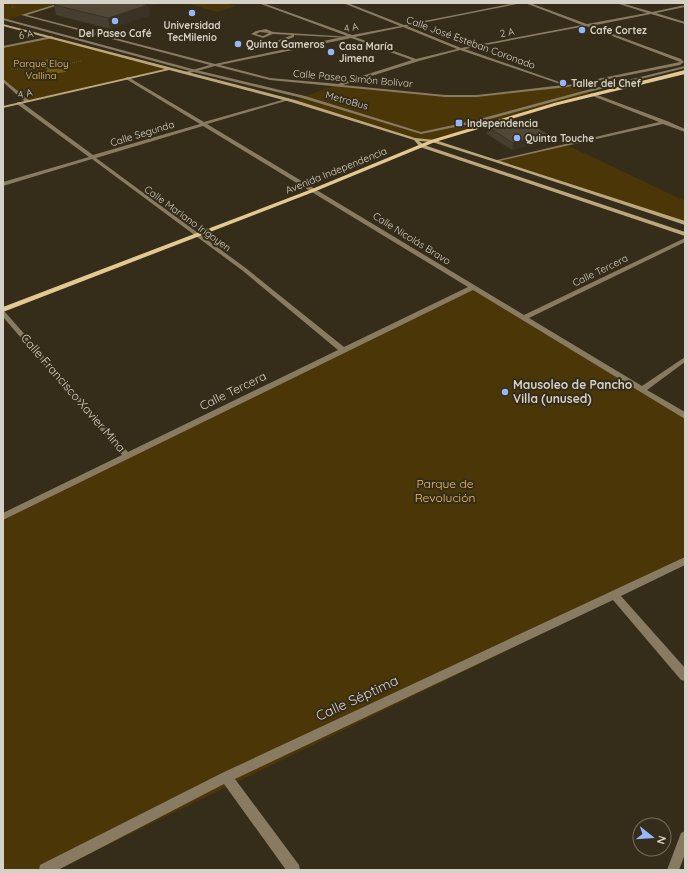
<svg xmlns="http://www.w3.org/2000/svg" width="688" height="873" font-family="Quicksand,sans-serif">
<rect width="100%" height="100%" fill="#352c1a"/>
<g fill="#4a3607">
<path d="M 3,3 L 63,3 L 3,21 Z"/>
<path d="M 186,3 L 224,3 L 236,6 L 217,12 Z"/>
<path d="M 52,37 L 168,68 L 27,101 L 3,80 L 3,47 Z"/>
<path d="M 335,85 L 462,97 L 568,86 L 592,94 L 433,141 L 414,139 L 293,101 Z"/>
<path d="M 567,145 L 685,201 L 685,223 L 497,161 Z"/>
<path d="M 473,287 L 685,416 L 685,564 L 56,870 L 3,870 L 3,518 Z"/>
</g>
<path fill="#775a12" d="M 50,59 L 54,60 L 58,67 L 66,69 L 66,72 L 53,74 L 45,73 L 48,69 L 32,65 L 43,60 Z"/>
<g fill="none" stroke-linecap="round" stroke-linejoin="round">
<g stroke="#706959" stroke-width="1" stroke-dasharray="0.5 1.5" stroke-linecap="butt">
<path d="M 12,3 L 13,9"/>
<path d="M 11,69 L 41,69 L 81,61"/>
</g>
<g fill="#887b61" fill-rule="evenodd">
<path d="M 3,18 L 196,70 L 305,96 L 421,132 L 472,121 L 583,91 L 685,66 L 685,68 L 585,93 L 475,123 L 421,134 L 302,98 L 194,72 L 3,20 Z"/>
<path d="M 266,29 L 273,32 L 351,37 L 349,38 L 294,35 L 294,37 L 259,50 L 259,48 L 292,35 L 273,34 L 263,38 L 251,34 L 256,31 ZM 260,32 L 269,33 L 263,36 L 256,34 Z"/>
</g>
<g fill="#887b61" fill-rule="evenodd">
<path d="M 60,3 L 65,3 L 27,15 L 215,64 L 347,36 L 258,3 L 263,3 L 352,35 L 400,26 L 343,3 L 348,3 L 404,25 L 515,3 L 522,3 L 407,26 L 461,48 L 582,25 L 525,3 L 530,3 L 587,24 L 647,13 L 616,3 L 621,3 L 652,12 L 685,5 L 685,7 L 656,13 L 685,22 L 685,24 L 651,14 L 591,26 L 681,59 L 684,62 L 680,65 L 568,87 L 477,97 L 445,97 L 270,80 L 215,66 L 186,74 L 185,72 L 210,65 L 21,15 ZM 586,26 L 680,62 L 568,85 L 465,49 ZM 403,27 L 457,49 L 416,59 L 355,37 ZM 351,38 L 412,60 L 340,83 L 339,84 L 270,78 L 220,65 ZM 460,50 L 563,85 L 477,95 L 445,95 L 343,85 L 419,61 Z"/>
<path d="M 52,36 L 53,38 L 3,48 L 3,46 Z"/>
<path d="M 126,77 L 128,77 L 204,122 L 289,98 L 289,100 L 207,124 L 524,315 L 685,238 L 685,242 L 529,318 L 642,386 L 685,357 L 685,362 L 647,390 L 685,412 L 685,419 L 473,290 L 3,520 L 3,513 L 122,455 L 3,317 L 3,311 L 5,312 L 128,452 L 338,350 L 243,271 L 92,159 L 3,186 L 3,182 L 89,157 L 17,104 L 17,102 L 21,102 L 93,155 L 200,124 L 126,79 ZM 203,126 L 468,287 L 344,347 L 247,269 L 96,158 Z"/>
<path d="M 3,79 L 29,100 L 29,102 L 25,102 L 3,82 Z"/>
<path d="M 592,93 L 667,121 L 685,129 L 685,132 L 663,124 L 495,162 L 495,161 L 497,160 L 659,122 L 590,95 L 590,94 Z"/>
<path d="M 685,557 L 685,565 L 621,596 L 685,668 L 685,681 L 681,680 L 613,600 L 235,779 L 299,865 L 300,870 L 286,870 L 224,784 L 58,870 L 39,870 L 40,865 L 222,773 Z"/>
<path d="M 685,831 L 685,854 L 679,870 L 667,870 L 681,833 Z"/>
</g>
<path fill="#bca77c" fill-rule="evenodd" d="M 3,24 L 295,100 L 415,138 L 435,140 L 685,221 L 685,225 L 495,162 L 432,142 L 419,141 L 424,145 L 685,232 L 685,236 L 420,147 L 414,140 L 291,102 L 169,70 L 3,108 L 3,106 L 165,69 L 3,26 Z"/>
<path fill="#e4c891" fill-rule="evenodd" d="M 685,70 L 685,74 L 558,105 L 435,142 L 316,191 L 3,312 L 3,307 L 312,189 L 431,140 L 554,103 Z"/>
</g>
<g fill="#463e2e">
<path d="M 56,3 L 161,3 L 148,6 L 150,15 L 110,29 L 56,15 L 54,5 Z"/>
<path d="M 488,127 L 548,134 L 547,141 L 512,150 L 487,134 Z"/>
</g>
<g fill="#393225">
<path d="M 130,3 L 161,3 L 148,6 L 150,15 L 110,29 L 108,18 Z"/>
<path d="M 548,134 L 547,141 L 512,150 L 513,143 Z"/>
</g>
<g fill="#514835" stroke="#393225">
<path d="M 56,3 L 140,3 L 148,5 L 108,18 L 54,5 Z"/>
<path d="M 522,119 L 548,134 L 513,143 L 488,127 Z"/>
</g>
<g fill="#95b6fd" stroke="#352c1a" stroke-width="1.5">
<circle cx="192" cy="13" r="4"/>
<circle cx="115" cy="21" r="4"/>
<circle cx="582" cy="30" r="4"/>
<circle cx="238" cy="44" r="4"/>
<circle cx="331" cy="52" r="4"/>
<circle cx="563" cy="83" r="4"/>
<rect x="455" y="119" width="8" height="8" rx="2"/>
<circle cx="517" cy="138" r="4"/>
<circle cx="505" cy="392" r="4"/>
</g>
<g text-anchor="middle" stroke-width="4" stroke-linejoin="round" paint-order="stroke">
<g font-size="10" font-weight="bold" fill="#d6d1c6" stroke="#352c1a" text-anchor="start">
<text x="192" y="29" text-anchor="middle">Universidad<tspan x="192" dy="12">TecMilenio</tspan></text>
<text x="590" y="34">Cafe Cortez</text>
<text x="115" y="37" text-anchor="middle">Del Paseo Café</text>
<text x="246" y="48">Quinta Gameros</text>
<text x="339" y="50">Casa María<tspan x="339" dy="12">Jimena</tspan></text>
<text x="571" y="87">Taller del Chef</text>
<text x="467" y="127">Independencia</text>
<text x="525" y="142">Quinta Touche</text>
</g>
<g font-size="10" fill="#d6d1c6" stroke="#352c1a">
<text transform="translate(351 27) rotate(-11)" y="4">4 A</text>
<text transform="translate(507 32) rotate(-10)" y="4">2 A</text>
<text transform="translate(26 34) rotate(-11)" y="4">6 A</text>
<text transform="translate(471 42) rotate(20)" y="4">Calle José Esteban Coronado</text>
<text transform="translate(353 78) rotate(5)" y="4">Calle Paseo Simón Bolívar</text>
<text transform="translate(25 93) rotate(-13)" y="4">4 A</text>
<text transform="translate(347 100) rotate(16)" y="4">MetroBus</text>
<text transform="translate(142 133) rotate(-17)" y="4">Calle Segunda</text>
<text transform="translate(336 170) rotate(-22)" y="4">Avenida Independencia</text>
<text transform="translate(188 218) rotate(36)" y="4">Calle Mariano Irigoyen</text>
<text transform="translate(412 238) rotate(32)" y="4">Calle Nicolás Bravo</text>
<text transform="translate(600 270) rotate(-26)" y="4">Calle Tercera</text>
</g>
<g font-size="10" fill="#eec265" stroke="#352c1a">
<text x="41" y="67">Parque Eloy<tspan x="41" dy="12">Vallina</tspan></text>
</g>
<g font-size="12" font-weight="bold" fill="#d6d1c6" stroke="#352c1a" text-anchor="start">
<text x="513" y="389">Mausoleo de Pancho<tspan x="513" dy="14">Villa (unused)</tspan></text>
</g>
<g font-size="12" fill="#d6d1c6" stroke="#352c1a">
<text transform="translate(233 391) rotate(-26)" y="4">Calle Tercera</text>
<text transform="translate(73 393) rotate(49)" y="4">Calle Francisco Xavier Mina</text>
</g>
<g font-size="12" fill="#eec265" stroke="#352c1a">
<text x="445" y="488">Parque de<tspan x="445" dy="14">Revolución</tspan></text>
</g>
<g font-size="14" fill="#d6d1c6" stroke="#352c1a">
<text transform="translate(357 698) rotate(-25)" y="5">Calle Séptima</text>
</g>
</g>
<rect width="688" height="873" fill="none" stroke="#d6d1c6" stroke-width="8"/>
<g transform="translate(652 837) rotate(107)"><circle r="19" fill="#352c1a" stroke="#756e5f"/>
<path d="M0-3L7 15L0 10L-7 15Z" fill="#95b6fd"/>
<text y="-6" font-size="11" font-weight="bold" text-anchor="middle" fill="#d6d1c6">N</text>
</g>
</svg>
